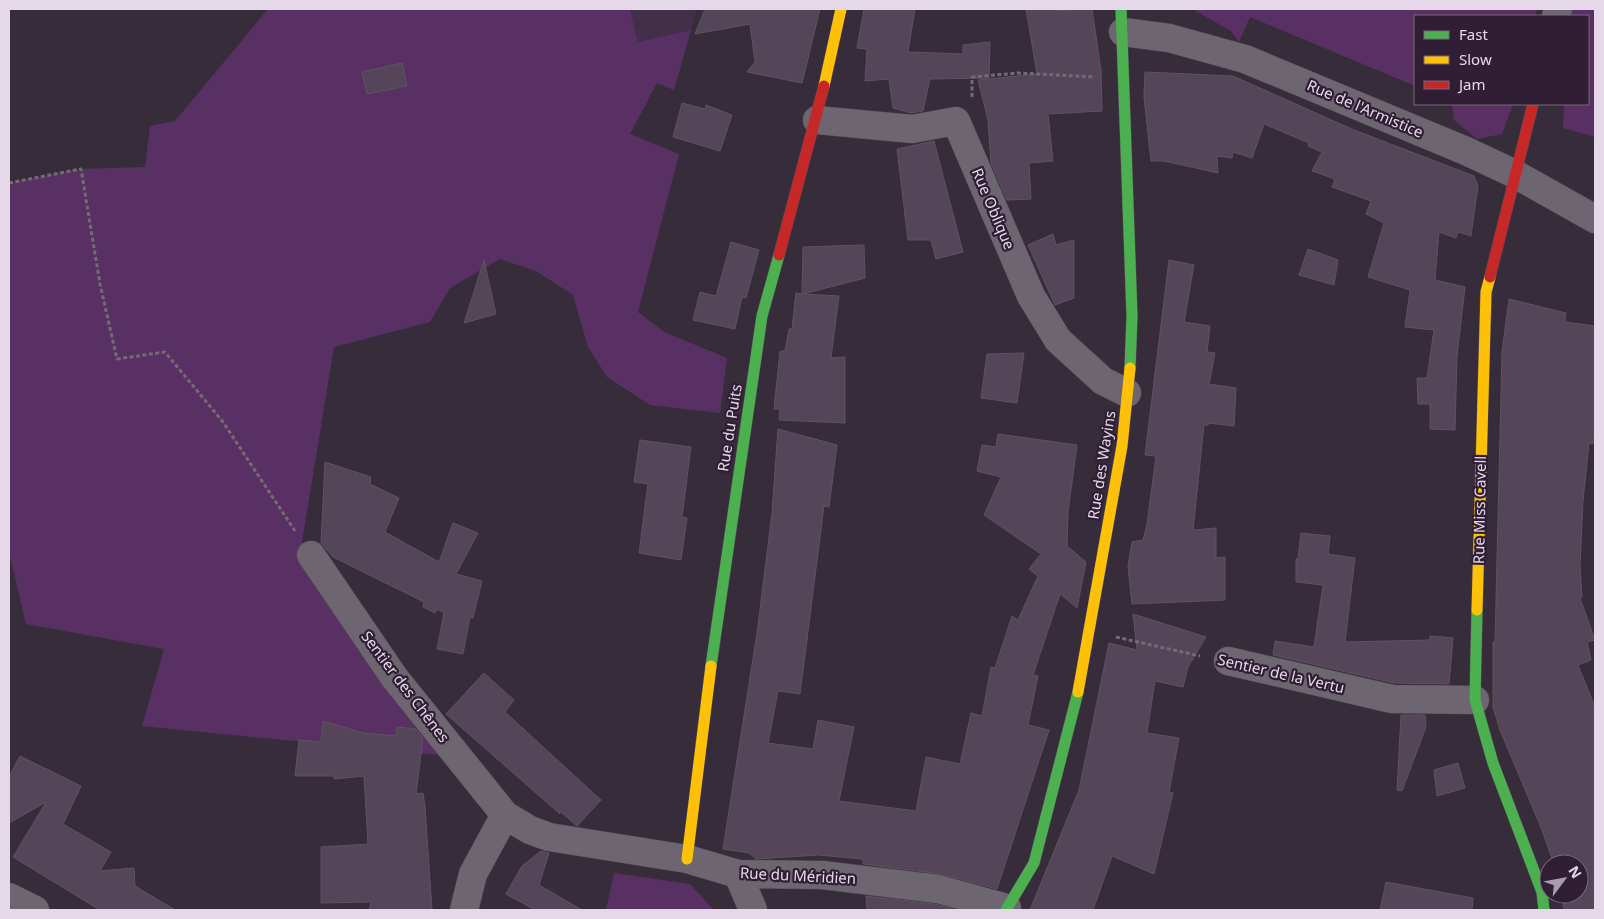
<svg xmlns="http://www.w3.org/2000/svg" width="1604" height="919" font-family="'Noto Sans',sans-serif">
<rect width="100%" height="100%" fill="#372d3a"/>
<path fill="#432f4a" d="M 630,9 L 697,9 L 691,30 L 638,42 Z"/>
<g fill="#593064">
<path d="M 268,9 L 630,9 L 638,42 L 691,30 L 674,90 L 657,83 L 630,134 L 679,154 L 638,312 L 664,332 L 727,358 L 720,413 L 650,405 L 607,377 L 588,347 L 573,295 L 536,271 L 500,259 L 450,288 L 430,322 L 334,347 L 302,542 L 438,755 L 142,726 L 164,649 L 26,624 L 9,552 L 9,183 L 81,169 L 145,167 L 150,126 L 175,121 Z"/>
<path d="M 1192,9 L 1537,9 L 1535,16 L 1415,16 L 1415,86 L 1250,17 L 1239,42 L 1231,31 Z"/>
<path d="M 1570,9 L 1595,9 L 1595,137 L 1563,128 L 1564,104 L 1588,104 L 1588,16 L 1569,16 Z"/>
<path d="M 1452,104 L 1513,104 L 1502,134 L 1477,139 L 1454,120 Z"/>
<path d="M 614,873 L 690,884 L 714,910 L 606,910 Z"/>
</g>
<g fill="#544559" stroke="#5c545e">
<path d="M 705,9 L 820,9 L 802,83 L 747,72 L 755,62 L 750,24 L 695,34 Z"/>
<path d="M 864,9 L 915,9 L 908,52 L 963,54 L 963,45 L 990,42 L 989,78 L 930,79 L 923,111 L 911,113 L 893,108 L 889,79 L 865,81 L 867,49 L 857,48 Z"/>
<path d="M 1026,9 L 1049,9 L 1050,11 L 1092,9 L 1101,70 L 1102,111 L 1048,114 L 1053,161 L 1029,163 L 1031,199 L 1007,200 L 991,163 L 988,120 L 978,80 L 1037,74 Z"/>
<path d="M 402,63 L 407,86 L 367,94 L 362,72 Z"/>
<path d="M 1145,72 L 1233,76 L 1354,130 L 1474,176 L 1478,186 L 1471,236 L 1458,232 L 1456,238 L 1439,232 L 1435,280 L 1465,287 L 1457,356 L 1455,430 L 1430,429 L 1430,404 L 1418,404 L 1417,378 L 1427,378 L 1434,330 L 1405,327 L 1410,290 L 1368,277 L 1384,223 L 1366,214 L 1371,201 L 1332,187 L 1335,179 L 1312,171 L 1322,152 L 1308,146 L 1309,143 L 1264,124 L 1252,158 L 1233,152 L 1232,158 L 1217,156 L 1218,173 L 1164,161 L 1151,161 L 1144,97 Z"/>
<path d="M 682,103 L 705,109 L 706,105 L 732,115 L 720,151 L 673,137 Z"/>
<path d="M 934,141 L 963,252 L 936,259 L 931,240 L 908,240 L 897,149 Z"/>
<path d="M 1053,234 L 1056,245 L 1074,240 L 1074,298 L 1055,305 L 1028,245 Z"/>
<path d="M 731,242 L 759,250 L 746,298 L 742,297 L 735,329 L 693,320 L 700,292 L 716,296 Z"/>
<path d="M 864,245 L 865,278 L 803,294 L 839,296 L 831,358 L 845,357 L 845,423 L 779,420 L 780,409 L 774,409 L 780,351 L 785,351 L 789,329 L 792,329 L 796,293 L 802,294 L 803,247 Z"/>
<path d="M 1308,249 L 1338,260 L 1334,285 L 1299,275 Z"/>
<path d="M 484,260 L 496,314 L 464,323 Z"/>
<path d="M 1169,260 L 1194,265 L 1184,322 L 1210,326 L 1207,352 L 1215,353 L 1209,384 L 1236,388 L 1234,426 L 1208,423 L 1208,425 L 1204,425 L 1193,530 L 1216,528 L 1216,558 L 1225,557 L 1225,600 L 1132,604 L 1128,566 L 1132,542 L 1143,540 L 1147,524 L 1156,456 L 1145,455 Z"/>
<path d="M 1509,299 L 1566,313 L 1565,322 L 1595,326 L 1595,427 L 1593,444 L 1589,443 L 1583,501 L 1580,565 L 1582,597 L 1580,598 L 1595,640 L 1587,642 L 1591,660 L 1578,665 L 1595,707 L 1595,910 L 1564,910 L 1561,894 L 1579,894 L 1579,864 L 1554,864 L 1542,830 L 1500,730 L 1493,707 L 1493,642 L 1495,642 L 1502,352 Z"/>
<path d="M 1024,353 L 1017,403 L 981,398 L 987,354 Z"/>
<path d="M 778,429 L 837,445 L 829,507 L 824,506 L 800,694 L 778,691 L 768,743 L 813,749 L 818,720 L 854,727 L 839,801 L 916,811 L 926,757 L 960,764 L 971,713 L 982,716 L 991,667 L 995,668 L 1012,616 L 1018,620 L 1038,576 L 1029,569 L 1041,554 L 984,515 L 1001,477 L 977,471 L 982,445 L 996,447 L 998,434 L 1077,445 L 1068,512 L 1067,546 L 1086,562 L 1077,608 L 1060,594 L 1033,675 L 1038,676 L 1028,725 L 1049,730 L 997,889 L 940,874 L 863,864 L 863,859 L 818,855 L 756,859 L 749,853 L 723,849 L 757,633 L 772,513 Z"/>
<path d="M 640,440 L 691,447 L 682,517 L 687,518 L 681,560 L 639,553 L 648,484 L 634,482 Z"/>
<path d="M 325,462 L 371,477 L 370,484 L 399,498 L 385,532 L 439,562 L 453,523 L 478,533 L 456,574 L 482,581 L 473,618 L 470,617 L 463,654 L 437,649 L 444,613 L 437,609 L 435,613 L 423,607 L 424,602 L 333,557 L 321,543 Z"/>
<path d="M 1301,533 L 1330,536 L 1328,554 L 1355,558 L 1345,642 L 1430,640 L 1430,636 L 1453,638 L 1449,684 L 1394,683 L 1273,655 L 1275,641 L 1314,647 L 1323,585 L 1296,582 L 1296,559 L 1298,559 Z"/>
<path d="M 1133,614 L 1206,637 L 1188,667 L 1183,687 L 1155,681 L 1147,733 L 1179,738 L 1169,792 L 1173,793 L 1154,874 L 1112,856 L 1093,910 L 1030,910 L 1079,790 L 1109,643 L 1137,650 Z"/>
<path d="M 484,673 L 514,700 L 505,712 L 601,800 L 577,826 L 560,811 L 560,814 L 446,714 Z"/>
<path d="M 1401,715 L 1425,715 L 1426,727 L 1402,791 L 1397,790 Z"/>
<path d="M 323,721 L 363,733 L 396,736 L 397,727 L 415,729 L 423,738 L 416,794 L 423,793 L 425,807 L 432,910 L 369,910 L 371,902 L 321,903 L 321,847 L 368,844 L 364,776 L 334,779 L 334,776 L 295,776 L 299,740 L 321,742 Z"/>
<path d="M 20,756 L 81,786 L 63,824 L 111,852 L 100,871 L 134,868 L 135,886 L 175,910 L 100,910 L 13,857 L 46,802 L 9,823 L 9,777 Z"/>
<path d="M 1458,763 L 1465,788 L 1437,796 L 1434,770 Z"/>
<path d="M 541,851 L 549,853 L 539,885 L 582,910 L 535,910 L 506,894 L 522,866 Z"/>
<path d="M 1386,882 L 1473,898 L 1472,910 L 1380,910 Z"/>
<path d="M 866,896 L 935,904 L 956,910 L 867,910 Z"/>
</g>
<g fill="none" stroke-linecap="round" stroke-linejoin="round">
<g stroke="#524955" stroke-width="29">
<g id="street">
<path d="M 1556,16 L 1558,9"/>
<path d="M 1123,32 L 1169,38 L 1245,59 L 1466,151 L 1515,174 L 1595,219"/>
<path d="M 817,120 L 912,129 L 956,121 L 1031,296 L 1058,340 L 1103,381 L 1127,393"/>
<path d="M 311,555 L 394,677 L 505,815 L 530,830 L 549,837 L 687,859 L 738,874 L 822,875 L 938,889 L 1007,908"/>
<path d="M 1228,661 L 1392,699 L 1475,700"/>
<path d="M 738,874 L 753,910"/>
<path d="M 9,897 L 35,910"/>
<path d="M 464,910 L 473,874 L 505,815"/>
</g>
</g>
<g stroke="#524955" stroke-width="12">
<g id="fast">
<path d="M 1121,9 L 1132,316 L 1130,368"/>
<path d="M 1477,610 L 1475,700 L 1493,763 L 1542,892 L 1544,910"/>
<path d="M 711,666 L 762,316 L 779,255"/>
<path d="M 1006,910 L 1034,863 L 1078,692"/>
</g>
</g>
<g stroke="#524955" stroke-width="12">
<g id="slow">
<path d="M 824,86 L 841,9"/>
<path d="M 1477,610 L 1486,292 L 1490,277"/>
<path d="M 1078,692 L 1122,446 L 1130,368"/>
<path d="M 687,859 L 711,666"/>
</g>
</g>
<g stroke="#524955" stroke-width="12">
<g id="jam">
<path d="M 779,255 L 824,86"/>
<path d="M 1490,277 L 1533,104"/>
</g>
</g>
<g stroke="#726b74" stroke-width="3" stroke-dasharray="4 2.5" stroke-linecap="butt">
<path d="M 972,97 L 972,77 L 1018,73 L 1095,77"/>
<path d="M 9,183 L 81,169 L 100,284 L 117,359 L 165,352 L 223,422 L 295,531"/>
<path d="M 1116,637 L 1200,656"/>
</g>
<use href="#street" stroke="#6d6570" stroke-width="28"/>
<use href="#fast" stroke="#4caf50" stroke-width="11"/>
<use href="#slow" stroke="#ffc107" stroke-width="11"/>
<use href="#jam" stroke="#c62828" stroke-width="11"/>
</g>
<g text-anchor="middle" stroke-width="4.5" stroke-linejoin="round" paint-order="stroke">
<g font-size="15" fill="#e5d9e9" stroke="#301e35">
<text transform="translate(1365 109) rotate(23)" y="5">Rue de l'Armistice</text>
<text transform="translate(993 209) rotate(67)" y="5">Rue Oblique</text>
<text transform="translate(730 428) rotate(-81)" y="5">Rue du Puits</text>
<text transform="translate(1102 465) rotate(-81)" y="5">Rue des Wayins</text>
<text transform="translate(1480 510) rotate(-89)" y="5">Rue Miss Cavell</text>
<text transform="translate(1281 674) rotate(13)" y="5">Sentier de la Vertu</text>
<text transform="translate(405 687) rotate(53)" y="5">Sentier des Chênes</text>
<text transform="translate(798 876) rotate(3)" y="5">Rue du Méridien</text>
</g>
</g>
<rect width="1604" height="919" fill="none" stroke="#e5d9e9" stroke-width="20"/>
<rect x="1414" y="15" width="175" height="90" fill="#301e35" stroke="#78697d"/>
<rect x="1424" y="31" width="25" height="8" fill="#4caf50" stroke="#78697d"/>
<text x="1459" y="40" font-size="15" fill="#e5d9e9">Fast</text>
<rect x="1424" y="56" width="25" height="8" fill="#ffc107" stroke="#78697d"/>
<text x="1459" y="65" font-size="15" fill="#e5d9e9">Slow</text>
<rect x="1424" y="81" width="25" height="8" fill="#c62828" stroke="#78697d"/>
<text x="1459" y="90" font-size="15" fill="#e5d9e9">Jam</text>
<g transform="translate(1564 879) rotate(58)"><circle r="24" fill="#301e35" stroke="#78697d"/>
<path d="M0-4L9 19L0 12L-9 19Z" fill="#a89dac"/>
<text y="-8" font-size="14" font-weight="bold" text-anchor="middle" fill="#e5d9e9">N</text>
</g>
</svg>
